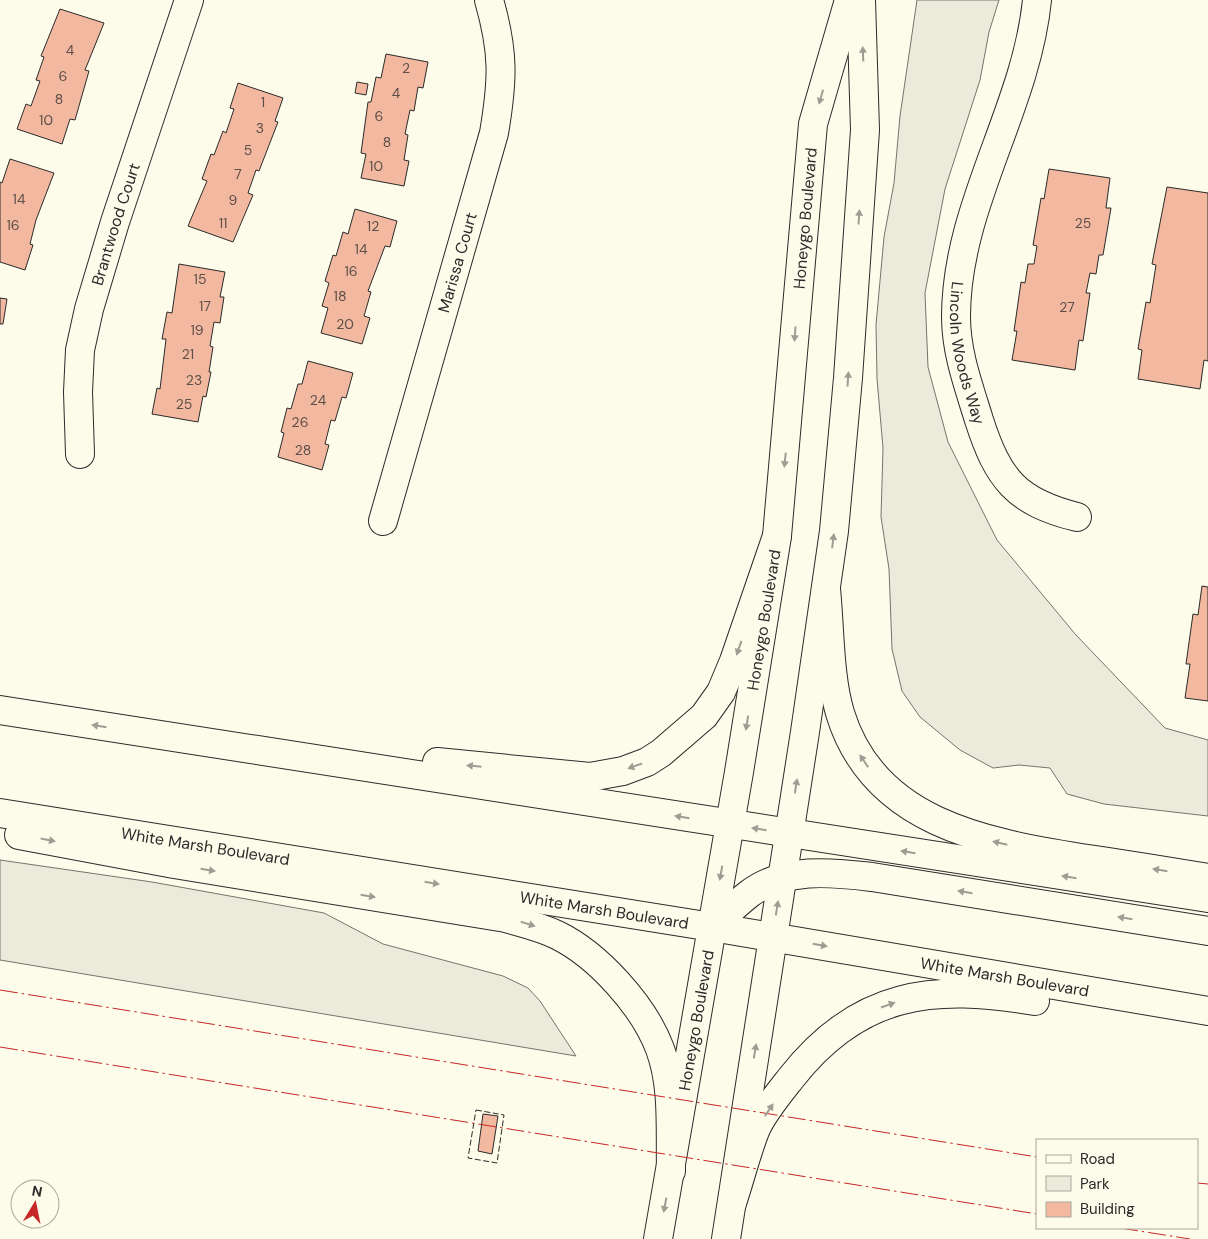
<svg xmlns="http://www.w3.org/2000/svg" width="1208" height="1239" font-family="'DM Sans',sans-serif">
<rect width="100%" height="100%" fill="#fdfbea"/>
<g fill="#ecebdb" stroke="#74746e">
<path d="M 917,0 L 999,0 L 989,32 L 980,80 L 945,189 L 925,293 L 928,367 L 948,442 L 997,540 L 1076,635 L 1165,728 L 1208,740 L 1208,816 L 1104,804 L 1067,794 L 1050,768 L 1019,765 L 993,768 L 960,750 L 920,717 L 902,691 L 892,649 L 889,569 L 881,517 L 883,448 L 877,379 L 876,325 L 884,237 L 894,183 L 900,116 Z"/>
<path d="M 0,860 L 152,882 L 324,913 L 383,944 L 503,976 L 528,988 L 540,1001 L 576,1056 L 0,960 Z"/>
</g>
<g fill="#f2b8a0" stroke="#2b2b2b">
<path d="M 60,9 L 104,23 L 85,70 L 89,71 L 75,120 L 70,119 L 62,144 L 17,129 L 26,104 L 31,106 L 40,81 L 36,80 L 44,57 L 41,56 Z"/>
<path d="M 386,54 L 428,62 L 423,88 L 418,87 L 414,111 L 410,110 L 405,134 L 408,135 L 404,160 L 409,161 L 404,186 L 361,178 L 366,154 L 361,153 L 368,102 L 371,102 L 376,77 L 381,78 Z"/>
<path d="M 357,82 L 368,84 L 366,95 L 355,93 Z"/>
<path d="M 238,83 L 283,98 L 275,121 L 278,122 L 259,171 L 256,170 L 248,193 L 253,195 L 233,242 L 188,226 L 207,181 L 202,179 L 211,154 L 214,155 L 223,131 L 226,133 L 234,109 L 230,108 Z"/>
<path d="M 10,159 L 54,173 L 36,220 L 30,244 L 33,245 L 25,270 L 0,262 L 0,182 L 2,183 Z"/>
<path d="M 1049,169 L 1110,178 L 1106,208 L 1111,208 L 1103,255 L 1099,255 L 1096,274 L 1090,273 L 1086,293 L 1090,293 L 1083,341 L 1079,340 L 1075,370 L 1012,360 L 1017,331 L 1014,331 L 1021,282 L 1025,283 L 1028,264 L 1034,264 L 1037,246 L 1033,245 L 1041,198 L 1044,199 Z"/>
<path d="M 1167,187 L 1208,193 L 1208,361 L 1204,360 L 1200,389 L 1138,379 L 1142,350 L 1138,349 L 1146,302 L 1150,303 L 1156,265 L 1152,264 Z"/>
<path d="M 355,209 L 397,221 L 390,247 L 385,246 L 368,291 L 371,292 L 364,316 L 370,318 L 362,344 L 321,333 L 328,308 L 322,306 L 329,283 L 325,281 L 333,255 L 336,256 L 343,232 L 348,234 Z"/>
<path d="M 179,264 L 225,272 L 220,297 L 224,297 L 220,323 L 214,322 L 210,346 L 213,347 L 209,372 L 211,372 L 206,397 L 203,396 L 198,422 L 152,414 L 157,388 L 160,389 L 166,339 L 162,339 L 167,312 L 172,313 Z"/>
<path d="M 0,298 L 7,299 L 3,324 L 0,324 Z"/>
<path d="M 308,361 L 353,373 L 346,398 L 342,397 L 335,421 L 331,420 L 325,444 L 329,445 L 322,470 L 278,457 L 284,433 L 281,432 L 287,408 L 291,409 L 298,384 L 302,384 Z"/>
<path d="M 1202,586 L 1208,587 L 1208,701 L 1185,698 L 1190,664 L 1186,664 L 1193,614 L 1198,615 Z"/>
<path d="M 483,1114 L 498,1116 L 492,1154 L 478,1151 Z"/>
</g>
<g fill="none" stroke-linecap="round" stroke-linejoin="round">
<g stroke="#2b2b2b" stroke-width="30">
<g id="minor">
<path id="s1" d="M 1037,0 C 1026,110 956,205 956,317 C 956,353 969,387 979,420 C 998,479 1016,502 1077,517"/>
<path id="s2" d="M 80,454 L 78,392 L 80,350 L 89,309 L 115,222 L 189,0"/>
<path id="s3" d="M 383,521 L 494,133 C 503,80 504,52 489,0"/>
</g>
</g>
<g stroke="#2b2b2b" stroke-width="30">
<g id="major">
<path id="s4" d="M 658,1239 L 739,772 L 777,536 L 813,124 L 849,0"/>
<path d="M 726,1239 L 805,732 L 834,531 L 848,378 L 865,130 L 861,0"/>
</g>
</g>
<g stroke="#2b2b2b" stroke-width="30">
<g id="highway">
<path d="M 826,589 C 830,628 829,676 840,713 C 873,822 983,842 1081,858 C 1123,864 1166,871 1208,878"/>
<path d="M 0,710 L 1208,898"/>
<path d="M 437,762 L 590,777 L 623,771 L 647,762 L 661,753 L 704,716 L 721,692 L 734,661 L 777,536"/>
<path id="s5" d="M 0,813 L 712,927 L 1208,1011"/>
<path d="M 19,835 L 174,864 L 506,918 C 523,923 541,927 557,935 C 598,955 644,1006 660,1049 C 674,1086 670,1132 671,1171"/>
<path d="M 712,927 C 724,916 736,904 749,894 C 784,867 831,872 872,877 L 1208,931"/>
<path d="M 732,1203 C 740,1179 746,1154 755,1131 C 761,1115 780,1092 791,1078 C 859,991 933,984 1035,1001"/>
</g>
</g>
<use href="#minor" stroke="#fdfbea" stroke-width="28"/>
<use href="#major" stroke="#fdfbea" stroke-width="28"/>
<use href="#highway" stroke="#fdfbea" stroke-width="28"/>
<path stroke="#2b2b2b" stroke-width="1" stroke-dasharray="6 2.5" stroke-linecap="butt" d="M 476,1110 L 504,1115 L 497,1163 L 468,1158 Z"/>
<g stroke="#c62828" stroke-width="1" stroke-dasharray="18 4 2.5 4" stroke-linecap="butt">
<path d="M 0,990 L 1037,1157"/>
<path d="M 0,1047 L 1037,1214"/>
<path d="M 1197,1183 L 1208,1184"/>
<path d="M 1120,1228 L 1190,1239"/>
</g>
</g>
<defs><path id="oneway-solid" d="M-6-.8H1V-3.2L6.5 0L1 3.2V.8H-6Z" transform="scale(1.25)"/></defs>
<g fill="#9e9d94">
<use href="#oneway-solid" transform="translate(863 54) rotate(-92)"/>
<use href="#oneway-solid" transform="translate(821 97) rotate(106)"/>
<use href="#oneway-solid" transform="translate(859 217) rotate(-86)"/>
<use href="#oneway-solid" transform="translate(795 334) rotate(94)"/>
<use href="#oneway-solid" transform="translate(848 379) rotate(-86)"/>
<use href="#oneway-solid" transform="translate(785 460) rotate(96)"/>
<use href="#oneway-solid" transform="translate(833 541) rotate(-83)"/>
<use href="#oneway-solid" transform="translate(739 648) rotate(109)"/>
<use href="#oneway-solid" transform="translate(747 723) rotate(99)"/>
<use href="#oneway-solid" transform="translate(99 726) rotate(-171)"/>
<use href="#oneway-solid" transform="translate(864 761) rotate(-124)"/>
<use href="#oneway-solid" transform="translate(474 766) rotate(-174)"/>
<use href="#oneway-solid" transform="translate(635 766) rotate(161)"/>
<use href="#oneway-solid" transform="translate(796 786) rotate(-81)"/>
<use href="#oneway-solid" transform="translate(682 817) rotate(-171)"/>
<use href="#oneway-solid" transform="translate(759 829) rotate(-171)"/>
<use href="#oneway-solid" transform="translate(48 840) rotate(11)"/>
<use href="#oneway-solid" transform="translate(1000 843) rotate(-167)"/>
<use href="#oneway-solid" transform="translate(908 852) rotate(-171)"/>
<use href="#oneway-solid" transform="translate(208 870) rotate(9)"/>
<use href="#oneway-solid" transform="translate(1160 870) rotate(-171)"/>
<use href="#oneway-solid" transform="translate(721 873) rotate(100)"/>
<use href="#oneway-solid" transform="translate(1069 877) rotate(-171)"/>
<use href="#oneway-solid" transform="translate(432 883) rotate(9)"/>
<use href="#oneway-solid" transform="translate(965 892) rotate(-171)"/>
<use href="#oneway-solid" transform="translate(368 896) rotate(9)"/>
<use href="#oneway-solid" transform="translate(777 908) rotate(-81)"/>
<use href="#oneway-solid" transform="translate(1125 918) rotate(-171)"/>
<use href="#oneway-solid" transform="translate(528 924) rotate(17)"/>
<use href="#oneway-solid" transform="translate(820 945) rotate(10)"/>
<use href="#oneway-solid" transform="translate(888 1005) rotate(-19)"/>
<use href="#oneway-solid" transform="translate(755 1051) rotate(-81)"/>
<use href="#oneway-solid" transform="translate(769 1110) rotate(-56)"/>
<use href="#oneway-solid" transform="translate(665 1205) rotate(101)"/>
</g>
<g text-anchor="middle" stroke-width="4" stroke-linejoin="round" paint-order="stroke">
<g font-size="14" fill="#5d4e48">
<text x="70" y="55">4</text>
<text x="406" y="73">2</text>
<text x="63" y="81">6</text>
<text x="396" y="98">4</text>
<text x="59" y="104">8</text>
<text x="263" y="107">1</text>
<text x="379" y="121">6</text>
<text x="46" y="125">10</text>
<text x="260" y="133">3</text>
<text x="387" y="147">8</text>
<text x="248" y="155">5</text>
<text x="376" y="171">10</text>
<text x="238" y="179">7</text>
<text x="19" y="204">14</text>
<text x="233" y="205">9</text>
<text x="223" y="228">11</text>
<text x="1083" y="228">25</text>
<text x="13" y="230">16</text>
<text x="373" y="231">12</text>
<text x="361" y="254">14</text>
<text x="351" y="276">16</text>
<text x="200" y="284">15</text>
<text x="340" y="301">18</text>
<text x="205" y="311">17</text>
<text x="1067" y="312">27</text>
<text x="345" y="329">20</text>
<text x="197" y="335">19</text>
<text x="188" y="359">21</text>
<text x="194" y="385">23</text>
<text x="318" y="405">24</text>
<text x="184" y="409">25</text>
<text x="300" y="427">26</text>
<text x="303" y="455">28</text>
</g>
<g font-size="16" fill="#2b2b2b" stroke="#fdfbea">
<text dy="6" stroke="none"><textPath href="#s4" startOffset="1032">Honeygo Boulevard</textPath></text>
<text dy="6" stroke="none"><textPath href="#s2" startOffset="235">Brantwood Court</textPath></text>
<text dy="6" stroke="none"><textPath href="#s3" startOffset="269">Marissa Court</textPath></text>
<text dy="6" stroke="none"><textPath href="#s1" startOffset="366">Lincoln Woods Way</textPath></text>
<text dy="6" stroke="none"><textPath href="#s4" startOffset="628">Honeygo Boulevard</textPath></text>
<text dy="6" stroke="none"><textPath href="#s5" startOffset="208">White Marsh Boulevard</textPath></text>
<text dy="6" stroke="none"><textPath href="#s5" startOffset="612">White Marsh Boulevard</textPath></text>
<text dy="6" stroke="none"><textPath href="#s5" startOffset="1018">White Marsh Boulevard</textPath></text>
<text dy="6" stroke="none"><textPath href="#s4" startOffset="222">Honeygo Boulevard</textPath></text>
</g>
</g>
<rect x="1036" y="1139" width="162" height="90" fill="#fdfbea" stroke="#a9a89e"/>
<rect x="1046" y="1155" width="25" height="8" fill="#fdfbea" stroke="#a9a89e"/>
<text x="1080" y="1164" font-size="15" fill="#2b2b2b">Road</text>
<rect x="1046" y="1176" width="25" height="15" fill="#ecebdb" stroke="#a9a89e"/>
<text x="1080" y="1189" font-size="15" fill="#2b2b2b">Park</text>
<rect x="1046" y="1202" width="25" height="15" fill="#f2b8a0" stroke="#a9a89e"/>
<text x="1080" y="1214" font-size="15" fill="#2b2b2b">Building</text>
<g transform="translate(35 1204) rotate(10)"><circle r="24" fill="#fdfbea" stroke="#a9a89e"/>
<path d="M0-4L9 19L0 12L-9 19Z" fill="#c62828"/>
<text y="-8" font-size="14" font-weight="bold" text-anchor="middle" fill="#2b2b2b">N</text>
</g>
</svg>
